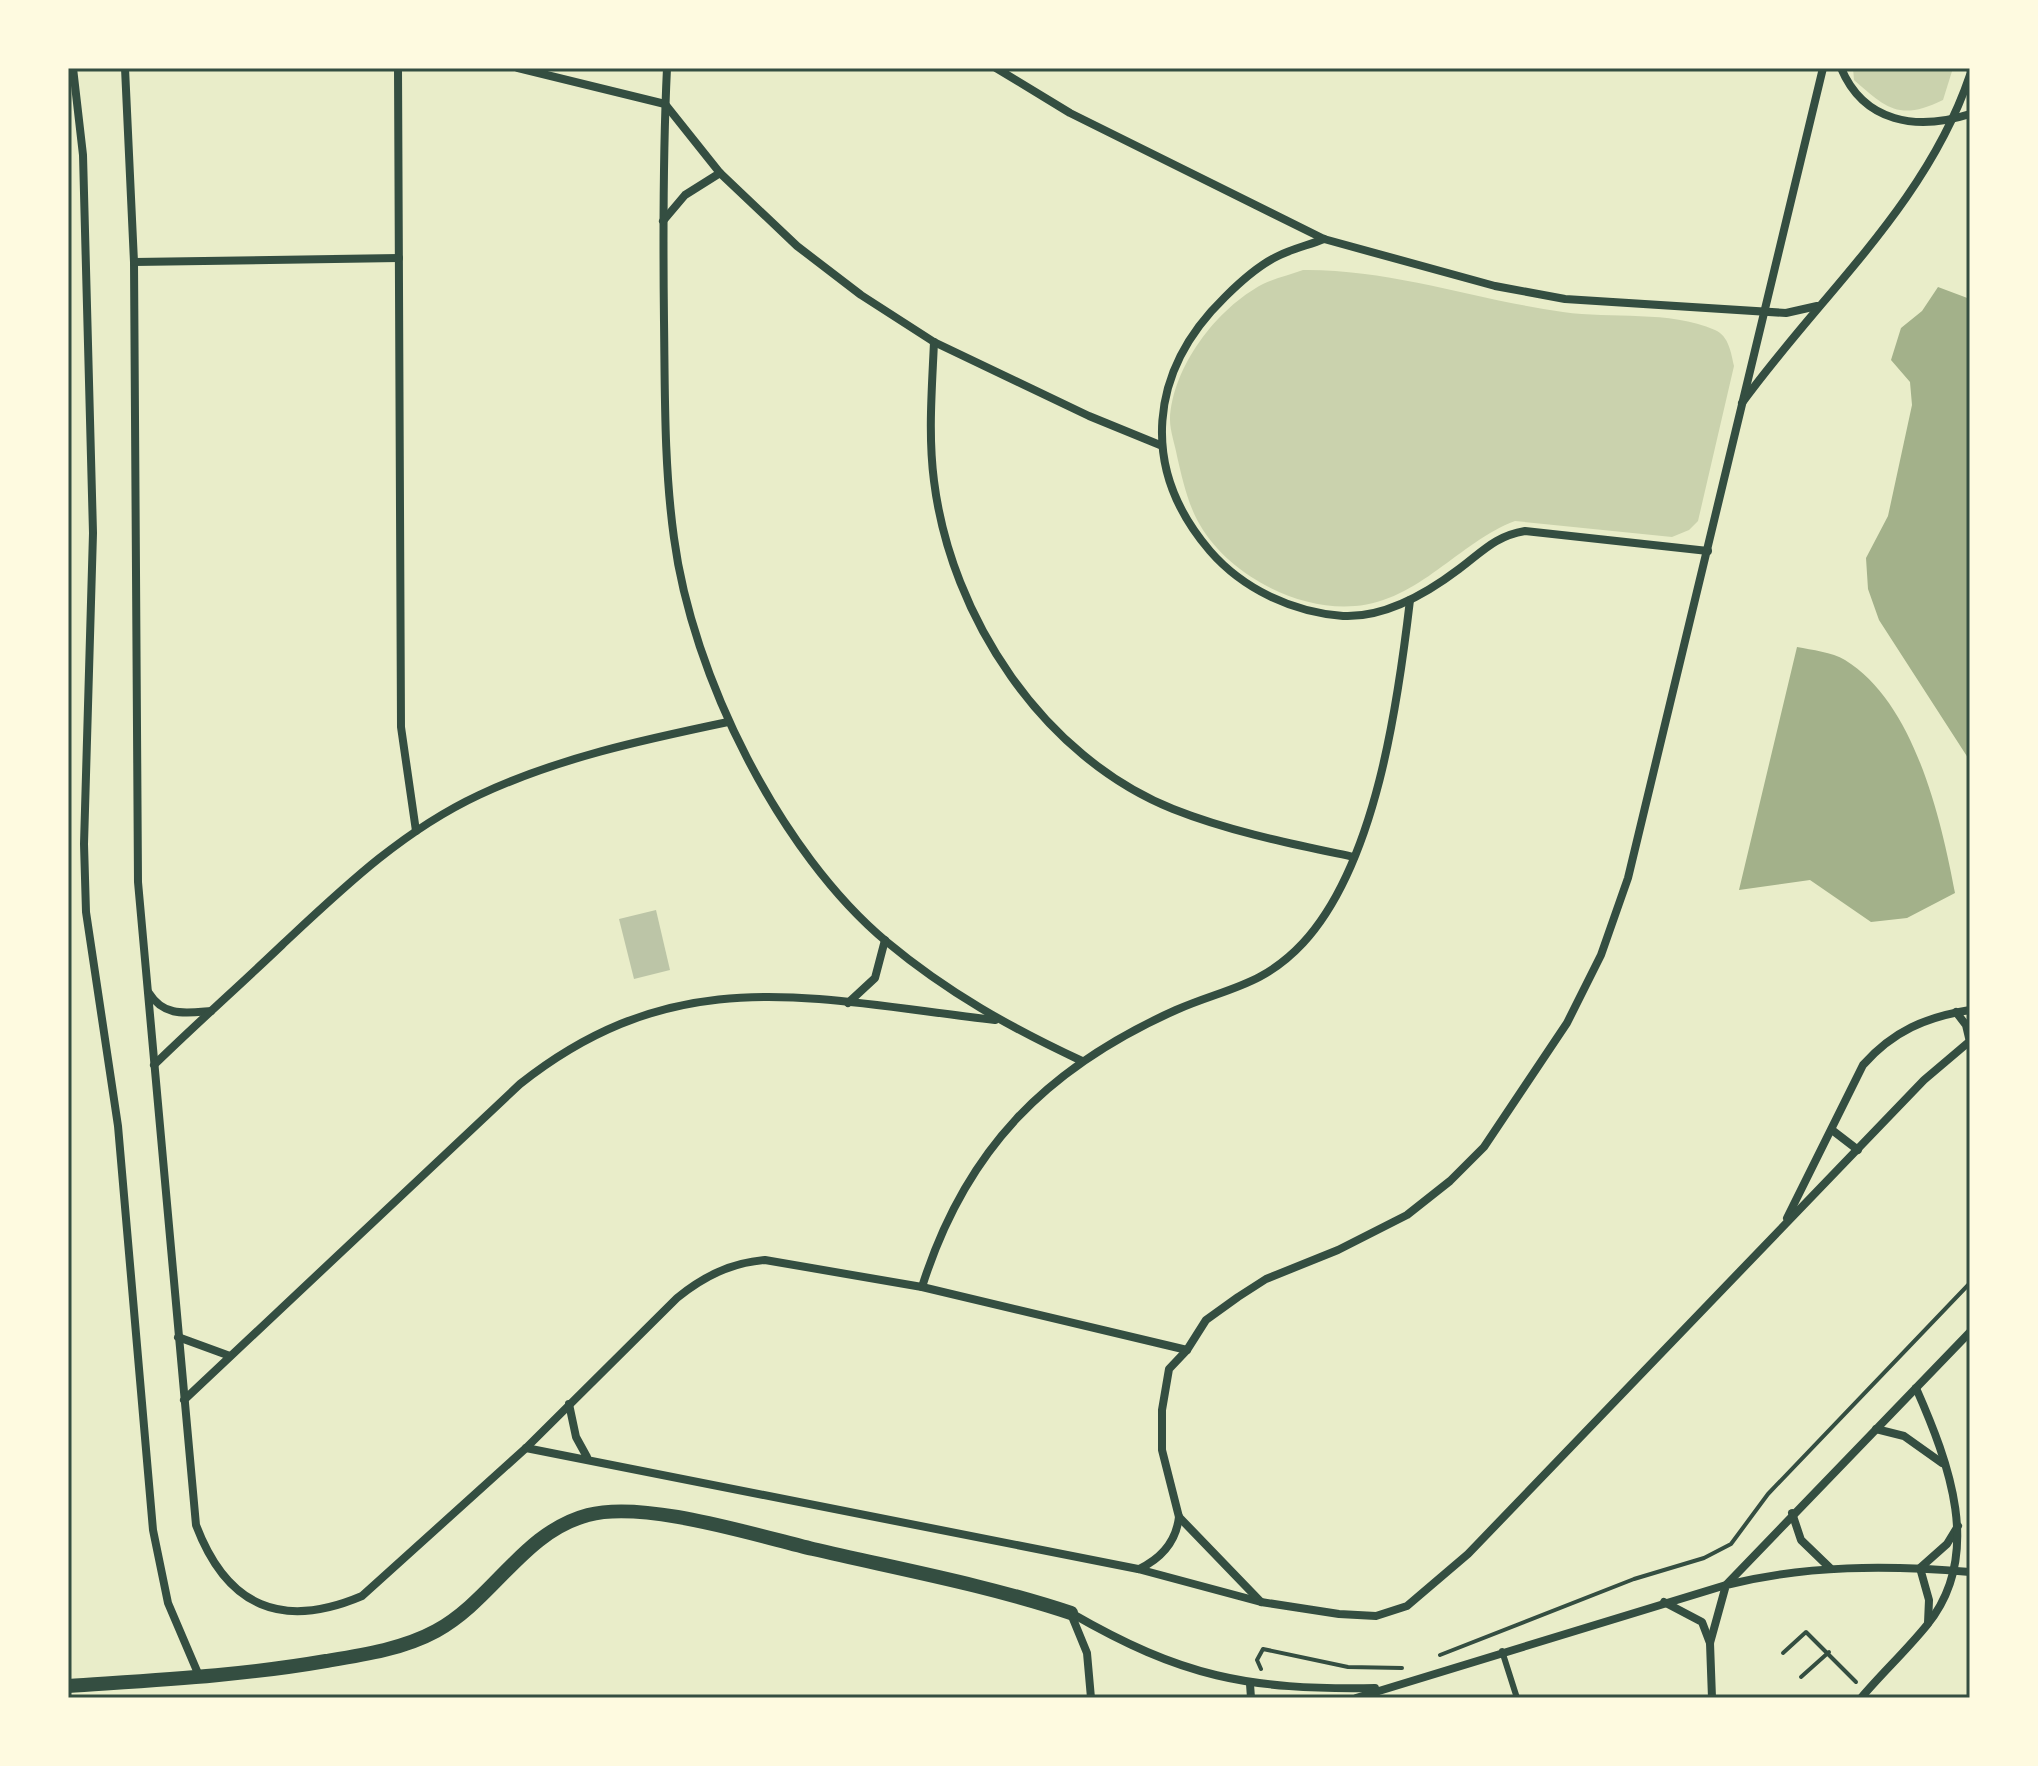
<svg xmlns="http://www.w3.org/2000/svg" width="2038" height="1766" font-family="'Archivo Narrow',sans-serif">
<rect width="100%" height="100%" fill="#e9edc9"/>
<g fill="#cad2ad">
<path d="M 1853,68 L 1953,68 L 1943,100 C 1900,121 1887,109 1854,80 Z"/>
<path d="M 1303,270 C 1392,269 1476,300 1563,312 C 1612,319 1669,310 1715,330 C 1729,336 1731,353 1734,366 L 1698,521 L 1689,530 L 1672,537 L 1515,521 C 1459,542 1419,601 1355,606 C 1298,611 1229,575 1200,525 C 1188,505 1182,478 1177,456 C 1175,445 1170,431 1170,420 C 1172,367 1217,308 1263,284 C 1275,278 1290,275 1303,270 Z"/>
</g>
<g fill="#a3b18a">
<path d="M 1938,287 L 1970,299 L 1970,761 L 1879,620 L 1868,589 L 1866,558 L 1888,516 L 1912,405 L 1910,382 L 1891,360 L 1901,328 L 1922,311 Z"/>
<path d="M 1797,647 C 1812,650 1832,652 1845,660 C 1914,702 1941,818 1955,893 L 1907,918 L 1871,922 L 1810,880 L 1739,890 Z"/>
</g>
<path fill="#bcc5a7" d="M 656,910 L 670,970 L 634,979 L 619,919 Z"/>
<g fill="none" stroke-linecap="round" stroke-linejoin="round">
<g stroke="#344e41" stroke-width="4">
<path d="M 1783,1653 L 1806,1632 L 1856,1682"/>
<path d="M 1440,1655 L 1634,1579 L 1704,1558 L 1731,1544 L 1768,1494 L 1970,1283"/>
<path d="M 1261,1669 L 1257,1660 L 1263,1649 L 1348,1667 L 1402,1668"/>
<path d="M 1801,1677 L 1829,1652"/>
</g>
<path stroke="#344e41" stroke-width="6" d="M 1502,1651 L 1517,1698"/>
<g stroke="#344e41" stroke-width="8">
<path d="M 73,68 L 83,155 L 93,533 L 84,844 L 86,912 L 118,1126 L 153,1530 L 168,1603 L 200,1678"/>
<path d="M 125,68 L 134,262 L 138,882 L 196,1525 C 227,1607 282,1630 362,1596 L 526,1448 L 677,1298 C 704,1276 731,1263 765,1260 L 922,1287 L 1187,1350"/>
<path d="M 398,68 L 401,727 L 416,831"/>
<path d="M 518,68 L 665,104 L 720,173 L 797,246 L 861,295 L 934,342 L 1089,416 L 1160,445"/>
<path d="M 667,68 C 663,152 663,237 664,321 C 665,394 664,466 674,538 C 692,675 780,853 887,942 C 947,992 1011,1028 1082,1061"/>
<path d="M 996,68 L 1070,113 L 1324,239 L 1495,286 L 1565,299 L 1786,313 L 1817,306"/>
<path d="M 1841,68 C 1864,123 1917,131 1970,114"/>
<path d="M 663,221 L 685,195 L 720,173"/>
<path d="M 1324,239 C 1309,245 1292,249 1278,256 C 1259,265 1240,282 1225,297 C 1149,371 1139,468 1210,551 C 1243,589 1292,612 1343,616 C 1385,618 1426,594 1459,569 C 1482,552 1495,536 1525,531 L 1708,551"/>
<path d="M 134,262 L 399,258"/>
<path d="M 934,342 C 932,388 928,435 934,481 C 951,617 1043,757 1173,809 C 1231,832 1293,844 1354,857"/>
<path d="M 1742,403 C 1821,294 1926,205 1970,75"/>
<path d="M 149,993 C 164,1017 185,1013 211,1011"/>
<path d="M 848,1003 L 875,978 L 885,940"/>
<path d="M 1956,1012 L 1966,1025 L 1970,1042"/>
<path d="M 154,1065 C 196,1024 240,985 282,945 C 343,888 402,831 479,795 C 558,758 642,740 728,722"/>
<path d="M 1832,1130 L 1858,1150"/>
<path d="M 1787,1218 L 1863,1065 C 1893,1031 1926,1017 1970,1010"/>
<path d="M 922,1287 C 965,1150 1046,1068 1176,1010 C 1226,988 1262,987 1303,943 C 1376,864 1398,703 1410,600"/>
<path d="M 178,1337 L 230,1356"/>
<path d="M 184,1400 L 520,1084 C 678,959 813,999 995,1020"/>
<path d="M 569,1404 L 576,1437 L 587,1457"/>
<path d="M 1876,1429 L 1904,1436 L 1942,1463"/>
<path d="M 526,1448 L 1138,1569 L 1261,1602 L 1339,1614 L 1376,1616 L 1407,1606 L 1468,1554 L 1924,1080 L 1970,1041"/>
<path d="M 1792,1513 L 1801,1540 L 1830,1568"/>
<path d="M 1139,1569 C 1162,1558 1176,1542 1179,1517"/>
<path d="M 1261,1602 L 1179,1517 L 1162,1450 L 1162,1410 L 1169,1369 L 1187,1350 L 1206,1320 L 1238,1297 L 1266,1279 L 1338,1250 L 1407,1215 L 1450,1181 L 1484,1147 L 1567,1023 L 1601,955 L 1628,878 L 1823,68"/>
<path d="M 1664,1602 L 1702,1622 L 1710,1643"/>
<path d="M 1071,1613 C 1182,1677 1247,1690 1375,1688"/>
<path d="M 1071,1614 L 1087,1653 L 1091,1698"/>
<path d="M 1928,1623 L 1929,1600 L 1920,1568 L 1947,1544 L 1958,1526"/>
<path d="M 1250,1684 L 1251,1698"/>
<path d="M 1356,1698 L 1726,1585 L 1970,1332"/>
<path d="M 1712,1698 L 1710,1643 L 1726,1585 C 1806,1565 1888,1565 1970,1572"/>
<path d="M 1861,1698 C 1882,1673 1906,1651 1927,1625 C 1984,1555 1949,1463 1916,1388"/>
</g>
<path stroke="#344e41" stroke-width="14" d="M 68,1686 C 155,1680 240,1676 326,1661 C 363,1655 403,1649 436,1631 C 493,1600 523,1532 588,1515 C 645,1500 754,1535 813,1549 C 899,1569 987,1585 1071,1613"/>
</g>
<rect width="2038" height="1766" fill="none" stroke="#fefae0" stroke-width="140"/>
<rect x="70" y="70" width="1898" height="1626" fill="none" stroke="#344e41" stroke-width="3"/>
</svg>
